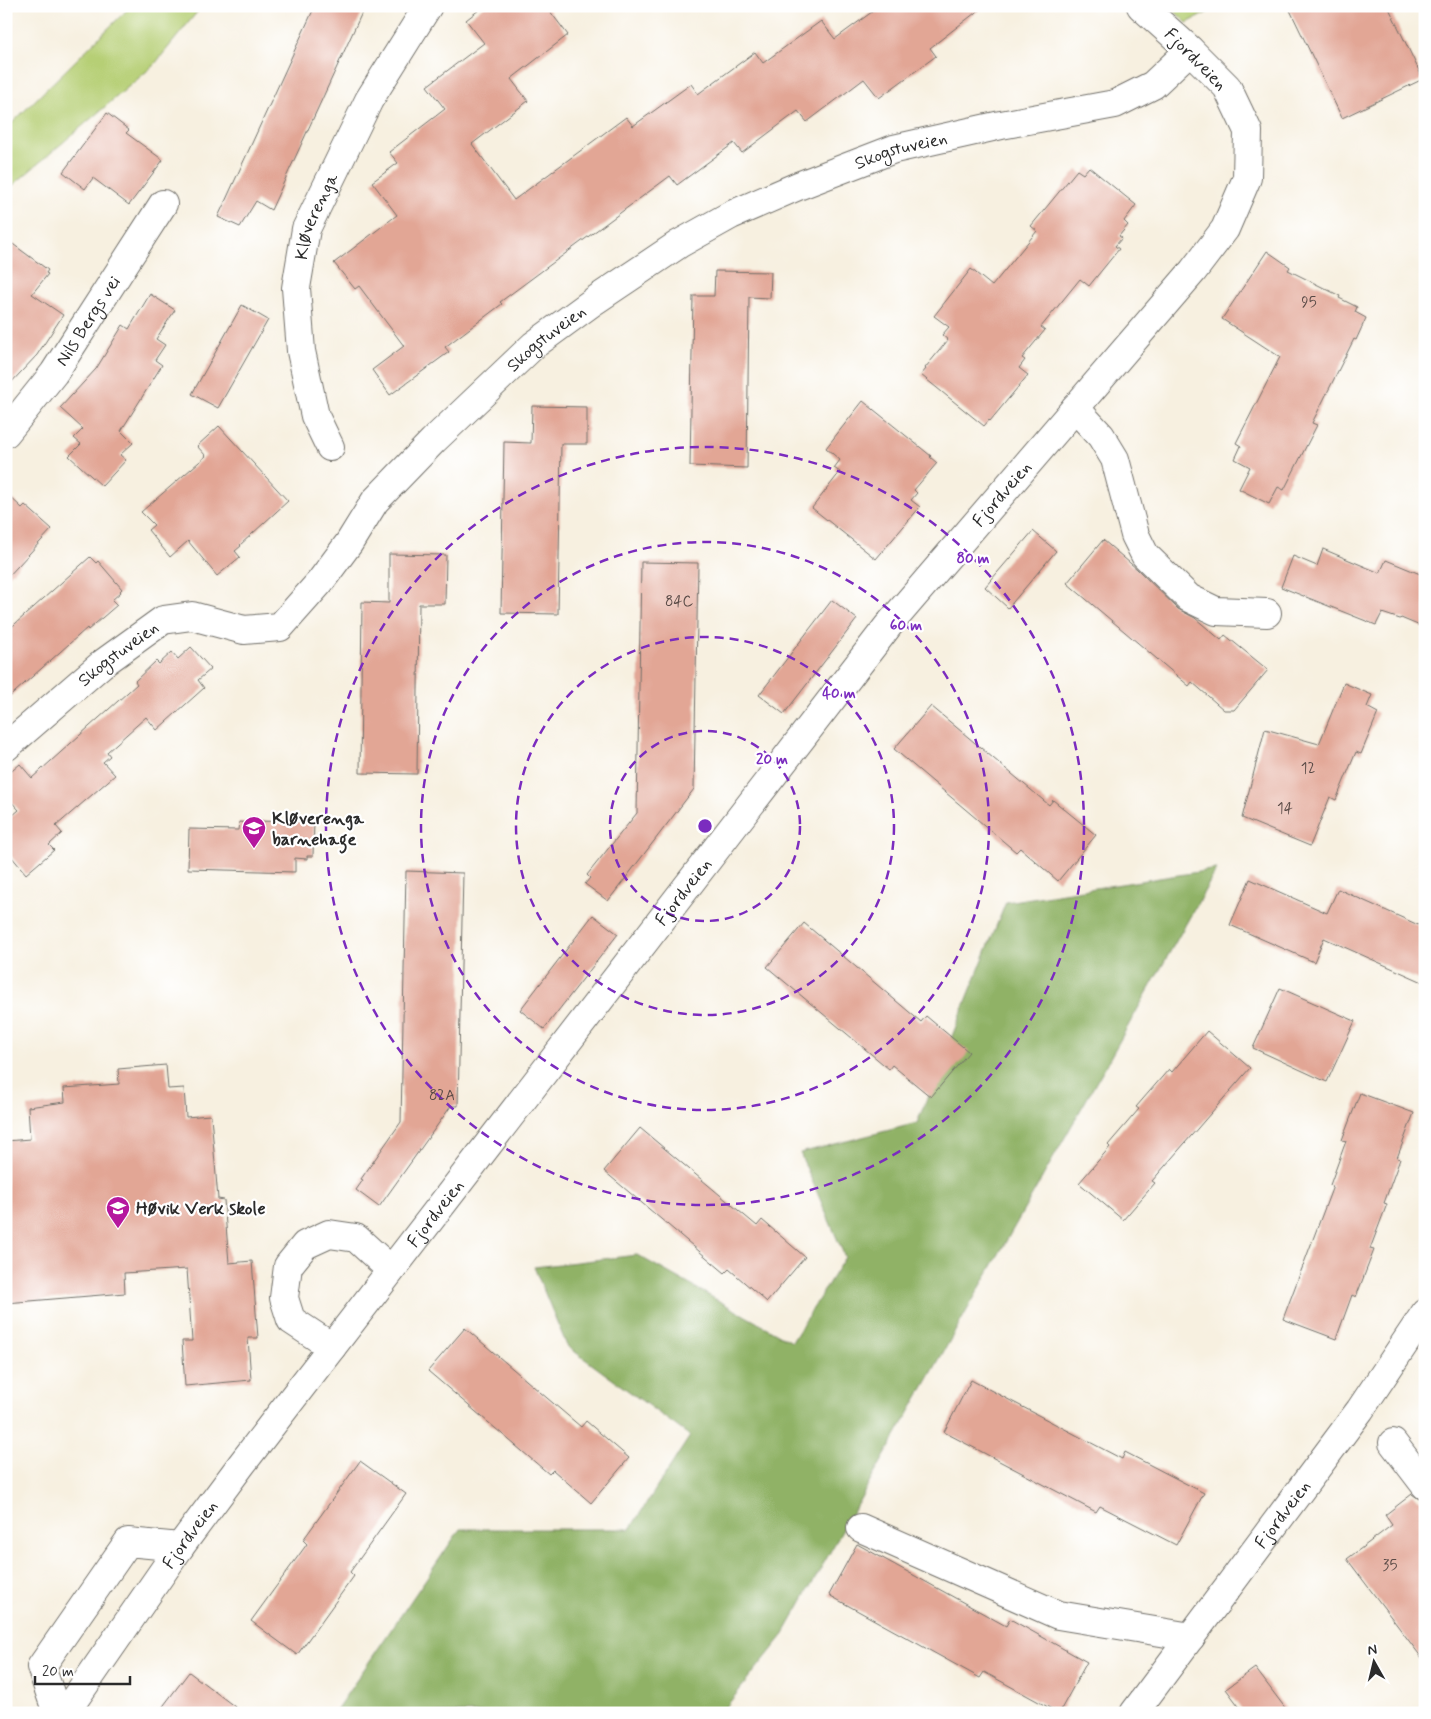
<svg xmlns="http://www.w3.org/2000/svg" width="1431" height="1719" font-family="Mynerve,sans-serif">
<rect width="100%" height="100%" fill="#fff"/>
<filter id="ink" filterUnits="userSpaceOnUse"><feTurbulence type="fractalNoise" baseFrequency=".02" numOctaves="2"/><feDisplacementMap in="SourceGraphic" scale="10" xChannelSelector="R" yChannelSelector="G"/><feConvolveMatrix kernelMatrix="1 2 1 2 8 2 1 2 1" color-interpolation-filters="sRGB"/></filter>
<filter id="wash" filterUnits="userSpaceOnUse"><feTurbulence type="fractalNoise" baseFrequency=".0096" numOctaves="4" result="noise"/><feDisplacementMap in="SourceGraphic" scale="20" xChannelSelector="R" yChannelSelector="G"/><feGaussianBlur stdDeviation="1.12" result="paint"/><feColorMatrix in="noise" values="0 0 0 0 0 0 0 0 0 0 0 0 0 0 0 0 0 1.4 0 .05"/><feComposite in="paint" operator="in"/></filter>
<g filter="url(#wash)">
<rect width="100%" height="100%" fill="#f7f0e0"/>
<g fill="#b6cf74" stroke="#707d50">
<path d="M 131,6 L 202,6 L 154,65 L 6,191 L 6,129 Z"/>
<path d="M 1169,6 L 1220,6 L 1187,23 Z"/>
</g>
<path fill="#90b266" stroke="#5e6e48" d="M 1217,869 L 782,1637 L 721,1713 L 334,1713 L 460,1529 L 630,1529 L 690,1436 L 567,1346 L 534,1267 L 637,1255 L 792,1342 L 845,1257 L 800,1153 L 917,1123 L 1006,902 Z"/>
<g id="blocks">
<g fill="#e2a695">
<path d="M 315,6 L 365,6 L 271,210 L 256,201 L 240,227 L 218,217 Z"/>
<path d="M 484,6 L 546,6 L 568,35 L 511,79 L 528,101 L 472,144 L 514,200 L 626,117 L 633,126 L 691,84 L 698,94 L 755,52 L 763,63 L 821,21 L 835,39 L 880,6 L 984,6 L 930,48 L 936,56 L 879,98 L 864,79 L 807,122 L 798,111 L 742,153 L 734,143 L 677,185 L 670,176 L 500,302 L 502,304 L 445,347 L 449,352 L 390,395 L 372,370 L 404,346 L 359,286 L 355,289 L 334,263 L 397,215 L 372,182 L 398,163 L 389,152 L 445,109 L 427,86 L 484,43 L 466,20 Z"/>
<path d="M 1288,6 L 1388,6 L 1423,79 L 1342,118 Z"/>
<path d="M 107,113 L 129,130 L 126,133 L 163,160 L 129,205 L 93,178 L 85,189 L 63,172 Z"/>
<path d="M 1089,167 L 1136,205 L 1124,221 L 1128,225 L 1119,236 L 1122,238 L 1115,246 L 1119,249 L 1089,286 L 1080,279 L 1041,327 L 1045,330 L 1022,358 L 1025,360 L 1019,368 L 1028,375 L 990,421 L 989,420 L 984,426 L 921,375 L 926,369 L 925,368 L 948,340 L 942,335 L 949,327 L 934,316 L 971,269 L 992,286 L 1037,231 L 1031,226 L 1077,170 L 1083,174 Z"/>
<path d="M 6,239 L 48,270 L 46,273 L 48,274 L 32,294 L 63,315 L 37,355 L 6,388 Z"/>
<path d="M 1267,251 L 1290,267 L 1288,270 L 1340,296 L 1339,298 L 1357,307 L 1355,312 L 1366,318 L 1356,340 L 1354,339 L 1312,423 L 1317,425 L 1284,490 L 1278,487 L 1269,504 L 1239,489 L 1250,467 L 1235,459 L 1241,446 L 1236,443 L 1280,357 L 1222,319 Z"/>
<path d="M 715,271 L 771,272 L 770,298 L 749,297 L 747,468 L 690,466 L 693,296 L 714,296 Z"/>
<path d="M 150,294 L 175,310 L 156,339 L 165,345 L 155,360 L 162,365 L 121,431 L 133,443 L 120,455 L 126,460 L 102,486 L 69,456 L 81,444 L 74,438 L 83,429 L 60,408 L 96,369 L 123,325 L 129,329 Z"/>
<path d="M 242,305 L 268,320 L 218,408 L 192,394 Z"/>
<path d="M 863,401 L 931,456 L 930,457 L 937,463 L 914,490 L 917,493 L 911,500 L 920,507 L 876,559 L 812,508 L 840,472 L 834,468 L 840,460 L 826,448 Z"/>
<path d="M 532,406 L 587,407 L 587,444 L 561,444 L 558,614 L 501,613 L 504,442 L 531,443 Z"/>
<path d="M 219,426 L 288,501 L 240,545 L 241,546 L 235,551 L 240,557 L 217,576 L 188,541 L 170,557 L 148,530 L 154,525 L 141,512 L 206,456 L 197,446 Z"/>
<path d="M 6,493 L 22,508 L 25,505 L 52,529 L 6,579 Z"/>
<path d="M 1033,531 L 1056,551 L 1008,608 L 985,587 Z"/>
<path d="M 1103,540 L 1137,569 L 1178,609 L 1195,618 L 1221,640 L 1225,635 L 1268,670 L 1234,710 L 1224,710 L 1192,682 L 1189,686 L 1067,583 Z"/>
<path d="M 1323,549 L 1380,573 L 1386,560 L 1425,576 L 1425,628 L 1401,618 L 1400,619 L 1382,613 L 1376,625 L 1281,587 L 1293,556 L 1317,566 Z"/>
<path d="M 389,554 L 446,555 L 445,604 L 419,604 L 417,774 L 360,773 L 362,602 L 389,603 Z"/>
<path d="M 90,557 L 96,563 L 98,561 L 122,589 L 120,591 L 121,592 L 112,600 L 117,605 L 88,630 L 87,628 L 6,700 L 6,632 Z"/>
<path d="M 641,562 L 698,563 L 694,789 L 608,901 L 585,884 L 590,878 L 587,875 L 637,813 Z"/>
<path d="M 832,600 L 857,619 L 784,714 L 759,695 Z"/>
<path d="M 191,647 L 211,669 L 198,680 L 204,688 L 157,730 L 146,717 L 107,752 L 110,756 L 103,762 L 115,775 L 56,826 L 62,833 L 49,845 L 54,850 L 26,874 L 6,850 L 6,821 L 19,810 L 6,796 L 6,776 L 20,764 L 32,778 L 137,684 L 135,681 L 156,661 L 159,664 L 172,652 L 178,659 Z"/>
<path d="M 1344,683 L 1372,695 L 1367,707 L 1378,713 L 1361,754 L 1356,752 L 1336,800 L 1330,797 L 1310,846 L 1242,818 L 1265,729 L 1319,744 Z"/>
<path d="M 931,706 L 1049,805 L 1053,800 L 1096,835 L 1058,881 L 1020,848 L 1016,852 L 894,749 Z"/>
<path d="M 252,821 L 314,822 L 313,856 L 307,856 L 307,859 L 295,858 L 295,872 L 188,869 L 189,829 L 238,830 L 239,822 L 251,823 Z"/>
<path d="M 406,871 L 463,873 L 458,1106 L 451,1106 L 379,1207 L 356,1190 L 363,1180 L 361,1179 L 401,1122 Z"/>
<path d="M 1250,879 L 1327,913 L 1338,889 L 1425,928 L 1425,983 L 1324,938 L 1314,962 L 1230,925 Z"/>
<path d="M 593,915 L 618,934 L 544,1029 L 520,1010 Z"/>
<path d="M 804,923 L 921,1022 L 926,1016 L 969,1052 L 931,1097 L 892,1065 L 889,1069 L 767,967 Z"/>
<path d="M 1280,988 L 1355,1021 L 1327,1082 L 1253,1048 Z"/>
<path d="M 1207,1031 L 1250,1068 L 1152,1181 L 1155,1183 L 1123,1220 L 1079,1183 L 1110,1147 L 1108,1145 L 1139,1109 L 1136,1107 L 1169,1069 L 1172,1072 Z"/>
<path d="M 166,1065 L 168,1089 L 184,1088 L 186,1117 L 210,1115 L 211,1116 L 218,1199 L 224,1200 L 229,1263 L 252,1261 L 258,1338 L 248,1338 L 251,1380 L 185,1386 L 182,1341 L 192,1341 L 187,1269 L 124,1273 L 125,1293 L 6,1303 L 6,1141 L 30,1139 L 28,1107 L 65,1102 L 64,1088 L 119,1084 L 118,1069 Z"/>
<path d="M 1360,1093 L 1414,1113 L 1397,1158 L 1400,1159 L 1384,1203 L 1387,1204 L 1370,1249 L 1374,1250 L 1356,1297 L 1352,1295 L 1336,1339 L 1283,1319 L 1333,1186 L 1330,1185 L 1346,1141 L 1342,1140 Z"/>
<path d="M 640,1128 L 757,1226 L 762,1220 L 805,1257 L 767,1302 L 729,1269 L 725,1273 L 604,1171 Z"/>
<path d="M 465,1328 L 581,1427 L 586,1421 L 629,1458 L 591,1503 L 553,1470 L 549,1474 L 428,1371 Z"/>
<path d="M 971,1380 L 1122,1459 L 1125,1452 L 1204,1493 L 1176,1545 L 1100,1506 L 1096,1512 L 944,1432 Z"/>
<path d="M 360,1461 L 406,1494 L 350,1572 L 354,1576 L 297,1655 L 251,1621 L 307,1544 L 303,1540 Z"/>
<path d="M 1412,1494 L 1419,1499 L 1425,1500 L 1425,1662 L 1347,1559 L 1392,1525 L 1385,1515 Z"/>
<path d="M 857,1544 L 1006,1626 L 1010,1619 L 1087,1662 L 1059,1713 L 984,1672 L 980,1678 L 829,1595 Z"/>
<path d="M 1255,1668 L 1289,1713 L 1244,1713 L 1226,1689 Z"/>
<path d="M 189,1672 L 243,1713 L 158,1713 Z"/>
</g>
</g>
</g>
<g filter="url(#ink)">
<use href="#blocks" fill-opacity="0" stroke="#72706a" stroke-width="1"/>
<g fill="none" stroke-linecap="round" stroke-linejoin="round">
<g stroke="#72706a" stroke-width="30">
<g id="minor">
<path d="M 1075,408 L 1101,436 L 1115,459 L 1135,535 L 1145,555 L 1189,598 L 1216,611 L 1267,613"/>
<path id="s1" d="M 6,433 L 54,373 L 163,204"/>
<path id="s2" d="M 330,447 L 315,416 L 301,351 L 296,288 L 306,229 L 369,100 L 428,6"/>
<path id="s3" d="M 6,747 L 102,664 L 163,620 L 192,616 L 244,630 L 280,627 L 320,582 L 349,543 L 375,501 L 433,441 L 534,345 L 594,301 L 679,244 L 731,215 L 798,186 L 894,149 L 1001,125 L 1115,104 L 1153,85 L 1190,50"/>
<path d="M 332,1347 L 291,1320 L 284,1298 L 288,1266 L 305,1245 L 329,1234 L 356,1238 L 391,1270"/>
<path d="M 1393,1443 L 1425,1485"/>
<path d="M 861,1528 L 1058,1615 L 1191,1637"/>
<path d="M 57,1713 L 41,1667 L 128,1542 L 180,1547"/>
<path id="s4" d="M 65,1713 L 180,1547 L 241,1465 L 888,626 L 1193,271 L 1225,229 L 1247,178 L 1248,131 L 1227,87 L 1190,50 L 1141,6"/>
<path id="s5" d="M 1134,1713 L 1360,1410 L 1425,1313"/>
</g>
</g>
<use href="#minor" stroke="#fff" stroke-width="28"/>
</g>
</g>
<g fill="none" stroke="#7b2cbf" stroke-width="2.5" stroke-dasharray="9 6">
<circle cx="705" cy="826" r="95"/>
<circle cx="705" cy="826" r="189"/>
<circle cx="705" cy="826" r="284"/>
<circle cx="705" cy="826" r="379"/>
</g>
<defs>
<g id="school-pin" transform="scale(1.25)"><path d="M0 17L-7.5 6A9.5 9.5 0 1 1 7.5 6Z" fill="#b5179e" stroke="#fff"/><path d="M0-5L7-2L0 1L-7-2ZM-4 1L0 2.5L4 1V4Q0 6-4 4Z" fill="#fff"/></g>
</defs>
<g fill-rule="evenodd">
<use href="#school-pin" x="254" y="828"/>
<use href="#school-pin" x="118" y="1208"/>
</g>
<g text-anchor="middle" stroke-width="4.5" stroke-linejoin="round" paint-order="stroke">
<g font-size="15" fill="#594a46">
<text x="1309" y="307">95</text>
<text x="679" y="606">84C</text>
<text x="1308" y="773">12</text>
<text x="1285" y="813">14</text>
<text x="442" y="1100">82A</text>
<text x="1390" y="1570">35</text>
</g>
<g font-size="18" fill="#2b2b2b" stroke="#fff">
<text transform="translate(1196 59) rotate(45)" y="6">Fjordveien</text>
<text dy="6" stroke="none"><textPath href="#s3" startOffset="1121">Skogstuveien</textPath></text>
<text dy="6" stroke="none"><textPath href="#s2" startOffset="239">Kløverenga</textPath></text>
<text dy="6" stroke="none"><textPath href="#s1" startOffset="139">Nils Bergs vei</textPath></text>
<text dy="6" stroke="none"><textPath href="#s3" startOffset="716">Skogstuveien</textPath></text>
<text dy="6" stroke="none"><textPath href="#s4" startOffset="1538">Fjordveien</textPath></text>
<text dy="6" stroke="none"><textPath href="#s3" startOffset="146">Skogstuveien</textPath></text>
<text dy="6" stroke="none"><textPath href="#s4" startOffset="1028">Fjordveien</textPath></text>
<text dy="6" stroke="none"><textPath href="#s4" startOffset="622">Fjordveien</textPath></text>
<text dy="6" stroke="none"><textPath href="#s5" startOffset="248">Fjordveien</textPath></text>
<text dy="6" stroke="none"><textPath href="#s4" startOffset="218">Fjordveien</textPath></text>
</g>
<g font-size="18" font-weight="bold" fill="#2b2b2b" stroke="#fff" text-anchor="start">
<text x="272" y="824">Kløverenga<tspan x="272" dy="21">barnehage</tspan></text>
<text x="136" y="1214">Høvik Verk skole</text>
</g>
</g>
<circle cx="705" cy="826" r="8" fill="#7b2cbf" stroke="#fff" stroke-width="2.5"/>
<g font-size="15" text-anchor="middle" font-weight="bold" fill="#7b2cbf" stroke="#fff" stroke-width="4.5" stroke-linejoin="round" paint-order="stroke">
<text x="973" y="563">80 m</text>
<text x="906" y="630">60 m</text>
<text x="839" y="698">40 m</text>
<text x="772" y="764">20 m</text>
</g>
<rect width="1431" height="1719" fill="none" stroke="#fff" stroke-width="25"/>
<g transform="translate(1374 1662) rotate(352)" stroke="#ffffff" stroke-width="4" paint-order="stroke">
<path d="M0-4L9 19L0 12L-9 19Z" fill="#2b2b2b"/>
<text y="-8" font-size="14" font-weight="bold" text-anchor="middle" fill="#2b2b2b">N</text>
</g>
<path d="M35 1676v8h95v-8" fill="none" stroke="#2b2b2b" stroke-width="2.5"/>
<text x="42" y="1676" font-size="15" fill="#2b2b2b" stroke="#ffffff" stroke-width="4" paint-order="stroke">20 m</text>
</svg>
